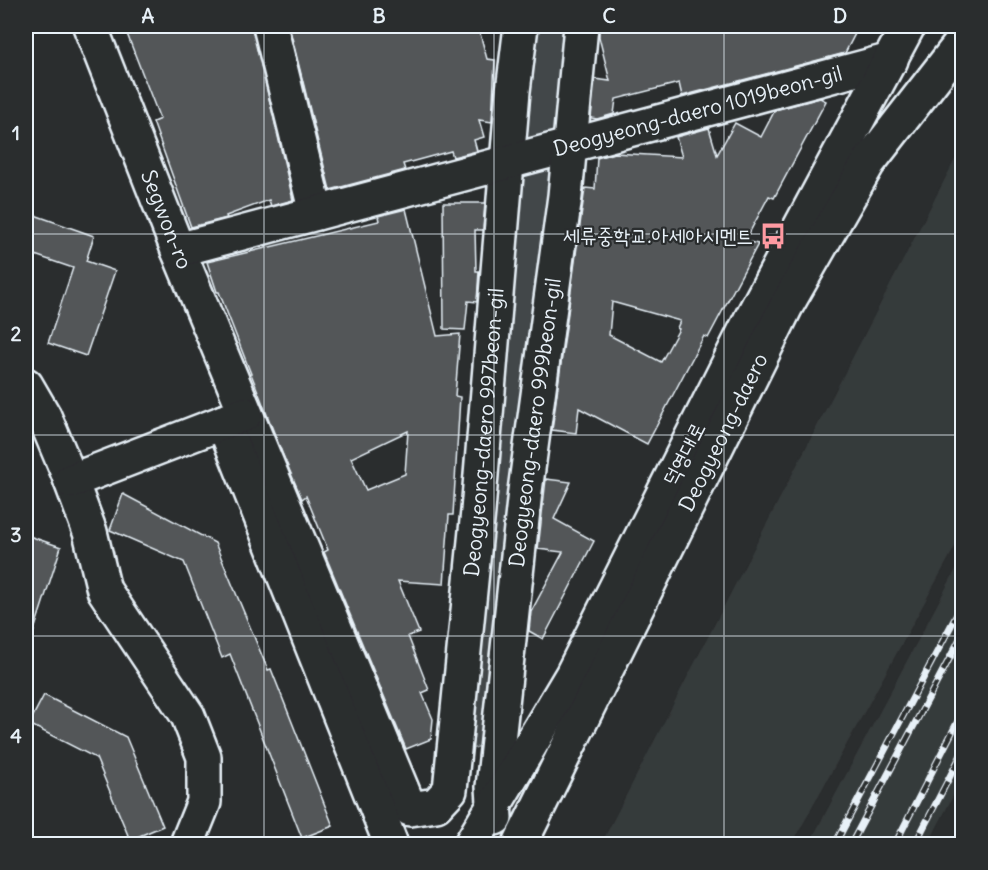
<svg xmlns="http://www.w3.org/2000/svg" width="988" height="870" font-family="Delius,'Poor Story',sans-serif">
<rect width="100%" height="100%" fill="#2a2d2e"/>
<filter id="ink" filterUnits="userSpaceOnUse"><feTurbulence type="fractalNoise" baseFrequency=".0167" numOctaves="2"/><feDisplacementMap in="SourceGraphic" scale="12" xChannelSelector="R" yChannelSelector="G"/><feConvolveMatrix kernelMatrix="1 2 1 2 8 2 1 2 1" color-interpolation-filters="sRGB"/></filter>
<g filter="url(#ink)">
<g fill="#363a3b">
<path d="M 962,146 L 962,534 L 792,844 L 601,844 Z"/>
<path d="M 962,558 L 962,779 L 928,844 L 809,844 Z"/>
</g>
<path fill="#424648" stroke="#959ca0" stroke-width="1.5" d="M 533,26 L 571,26 L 491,742 L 464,752 Z"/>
<g fill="#535759" stroke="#e8f1f8" stroke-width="1.5" fill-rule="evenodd">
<path d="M 124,26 L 252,26 L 293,200 L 271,206 L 269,200 L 226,216 L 227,218 L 191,227 L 153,122 L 160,119 Z"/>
<path d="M 289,26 L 478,26 L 487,59 L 495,60 L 492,122 L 479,120 L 484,137 L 474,140 L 477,151 L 453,157 L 451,151 L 403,164 L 405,170 L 330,190 Z"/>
<path d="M 599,26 L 859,26 L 845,53 L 682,96 L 679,83 L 616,99 L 614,114 L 597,119 L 591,118 L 595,79 L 610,81 L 599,37 Z"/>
<path d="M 820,98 L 826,101 L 774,198 L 769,196 L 745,241 L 758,244 L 708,338 L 704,336 L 647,444 L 579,408 L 576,433 L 552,430 L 585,188 L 595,189 L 597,158 L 614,153 L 682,157 L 676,137 L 709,128 L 717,155 L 735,123 L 761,137 L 775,110 ZM 612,302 L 680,321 L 677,328 L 679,329 L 661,362 L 609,335 Z"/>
<path d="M 443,203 L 485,203 L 483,230 L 475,230 L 476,271 L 479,271 L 477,302 L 468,301 L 465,330 L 444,329 Z"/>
<path d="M 406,209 L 437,336 L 460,334 L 455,396 L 460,397 L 453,515 L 449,515 L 444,584 L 398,581 L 419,632 L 408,636 L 429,690 L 422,693 L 433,719 L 431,739 L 406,749 L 324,552 L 328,550 L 306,496 L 302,499 L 282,453 L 219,292 L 217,292 L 207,262 L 379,221 L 378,216 ZM 408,431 L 405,474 L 366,490 L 351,458 Z"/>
<path d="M 26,212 L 94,236 L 86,261 L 115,271 L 86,356 L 48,343 L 73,268 L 26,252 Z"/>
<path d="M 546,479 L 571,482 L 554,519 L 594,541 L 543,639 L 529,631 L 531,612 L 563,552 L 538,549 Z"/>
<path d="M 123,494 L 215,543 L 268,670 L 271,669 L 333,826 L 302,838 L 230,654 L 222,658 L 184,562 L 110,530 Z"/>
<path d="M 26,535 L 61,547 L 29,646 L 26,646 Z"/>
<path d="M 44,695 L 126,737 L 163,826 L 130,840 L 96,758 L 29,724 Z"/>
</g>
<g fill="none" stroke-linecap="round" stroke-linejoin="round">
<g stroke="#e8f1f8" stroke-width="38">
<g id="minor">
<path id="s1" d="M 90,26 L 178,250 L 410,809 L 436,805 L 450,790 L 478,511 L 513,91 L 521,26"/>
<path d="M 270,26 L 316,213"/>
<path id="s2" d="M 178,250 L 891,60"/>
<path d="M 26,385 L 44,416 L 68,473 L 90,532 L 104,590 L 188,716 L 204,757 L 204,802 L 187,844"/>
<path d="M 223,422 L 391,844"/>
<path d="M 71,481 L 245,414"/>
<path id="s3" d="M 495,818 L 493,787 L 525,491 L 565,196 L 581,26"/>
</g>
</g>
<g stroke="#e8f1f8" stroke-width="38">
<g id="major">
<path d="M 471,844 L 572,675 L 752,317 L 908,26"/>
<path id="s4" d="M 520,844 L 786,306 L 868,163 L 962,42"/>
</g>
</g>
<use href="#minor" stroke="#2a2d2e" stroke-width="33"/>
<use href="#major" stroke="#2a2d2e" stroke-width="33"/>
<g stroke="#e8f1f8" stroke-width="7">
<g id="rail">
<path d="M 835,844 L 962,605"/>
<path d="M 851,844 L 962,635"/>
<path d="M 895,844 L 962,713"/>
<path d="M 915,844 L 962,753"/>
</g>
</g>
<use href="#rail" stroke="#2a2d2e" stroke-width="4.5" stroke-dasharray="14" stroke-linecap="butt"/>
</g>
</g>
<path fill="none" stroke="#e8f1f8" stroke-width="1.5" stroke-opacity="0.55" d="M 264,26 L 264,844M 494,26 L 494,844M 724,26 L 724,844M 26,234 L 962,234M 26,435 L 962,435M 26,636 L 962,636"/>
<defs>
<g id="bus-bare" transform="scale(2.07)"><path d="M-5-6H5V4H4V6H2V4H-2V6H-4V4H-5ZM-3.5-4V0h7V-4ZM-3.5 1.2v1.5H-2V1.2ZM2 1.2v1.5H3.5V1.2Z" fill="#ff9aa2" stroke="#2a2d2e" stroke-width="2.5" paint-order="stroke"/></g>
</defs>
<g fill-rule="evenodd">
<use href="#bus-bare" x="773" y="236"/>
</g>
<g text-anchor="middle" stroke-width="4.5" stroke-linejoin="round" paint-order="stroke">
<g font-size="21" fill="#e8f1f8" stroke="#2a2d2e">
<text dy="7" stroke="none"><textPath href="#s2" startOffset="538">Deogyeong-daero 1019beon-gil</textPath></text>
<text dy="7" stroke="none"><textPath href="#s1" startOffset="208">Segwon-ro</textPath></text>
<text dy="7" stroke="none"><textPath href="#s3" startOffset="398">Deogyeong-daero 999beon-gil</textPath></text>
<text dy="7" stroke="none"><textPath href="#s1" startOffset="1252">Deogyeong-daero 997beon-gil</textPath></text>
<text dy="7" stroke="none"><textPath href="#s4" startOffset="459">Deogyeong-daero</textPath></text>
<text transform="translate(684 454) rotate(-63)" y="7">덕영대로</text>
</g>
<g font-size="21" fill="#e8f1f8" stroke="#2a2d2e" text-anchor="end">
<text x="753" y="243">세류중학교.아세아시멘트</text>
</g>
</g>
<rect width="988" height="870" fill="none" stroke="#2a2d2e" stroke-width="66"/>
<rect x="33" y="33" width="922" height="804" fill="none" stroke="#e8f1f8" stroke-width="2"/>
<g font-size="20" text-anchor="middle" font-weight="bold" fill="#e8f1f8">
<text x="148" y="23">A</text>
<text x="379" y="23">B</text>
<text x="609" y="23">C</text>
<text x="840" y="23">D</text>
<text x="16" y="140">1</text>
<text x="16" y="341">2</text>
<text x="16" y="542">3</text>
<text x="16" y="743">4</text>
</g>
</svg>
